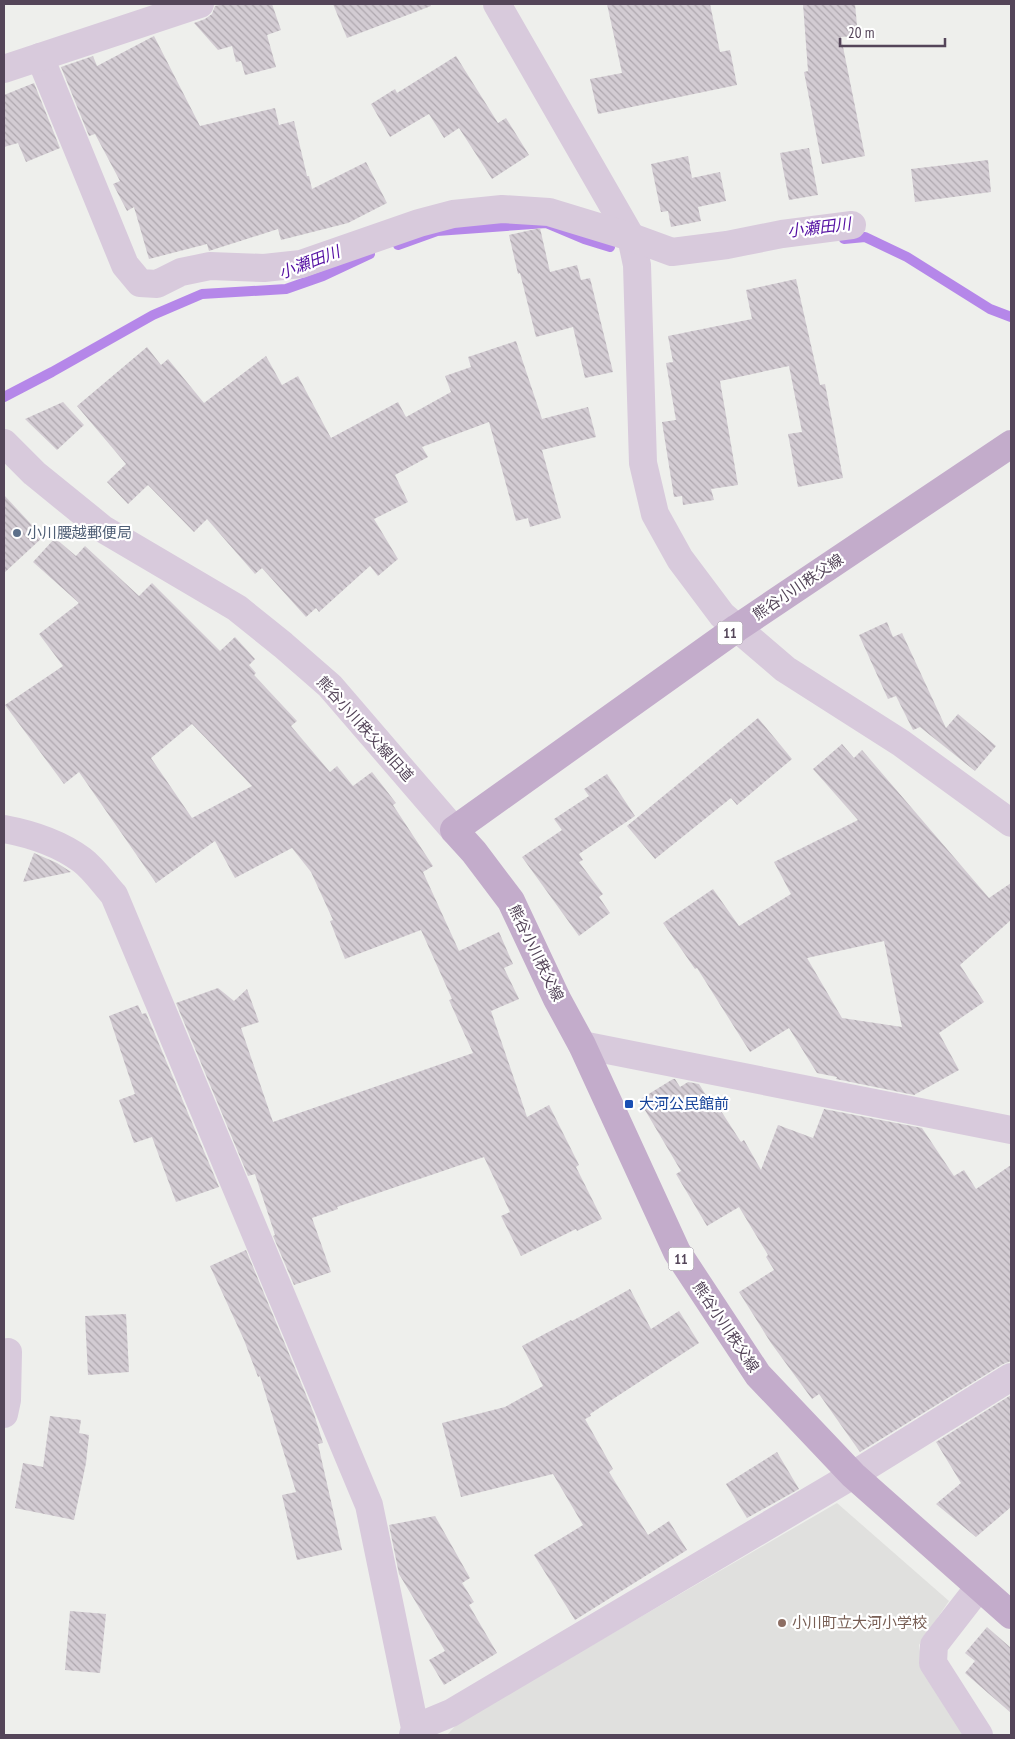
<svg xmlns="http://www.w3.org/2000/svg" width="1015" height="1739" font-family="'PT Sans Narrow','Noto Sans JP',sans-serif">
<defs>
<pattern id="building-back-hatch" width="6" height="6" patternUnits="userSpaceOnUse" patternTransform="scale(1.25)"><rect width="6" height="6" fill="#d3ccd3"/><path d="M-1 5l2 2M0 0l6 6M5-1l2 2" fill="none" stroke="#aea7ae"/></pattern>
</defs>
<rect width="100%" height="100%" fill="#eeefec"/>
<path fill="#e0e0de" d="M 837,1503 L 949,1601 L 919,1645 L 922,1666 L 964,1735 L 447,1735 L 458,1723 Z"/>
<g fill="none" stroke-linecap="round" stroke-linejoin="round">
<g stroke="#b587e9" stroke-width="10">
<path d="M 844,239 L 865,237 L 907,257 L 990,309 L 1011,317"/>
<path d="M 398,245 L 437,231 L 546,223 L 584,239 L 610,247"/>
<path d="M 4,397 L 52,372 L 153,315 L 202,294 L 286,289 L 323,276 L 370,254"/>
</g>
</g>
<g fill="url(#building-back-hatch)" fill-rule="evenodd">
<path d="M 224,4 L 272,4 L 281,30 L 267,35 L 276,67 L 245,75 L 241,61 L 236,62 L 232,46 L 218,50 L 194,23 L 205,19 L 212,14 L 215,6 Z"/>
<path d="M 333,4 L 430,4 L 431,6 L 347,38 Z"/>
<path d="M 607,4 L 710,4 L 720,52 L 730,50 L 737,85 L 598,114 L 590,79 L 622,73 Z"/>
<path d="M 803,4 L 855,4 L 858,36 L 841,37 L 865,156 L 822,164 L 804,72 L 808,71 Z"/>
<path d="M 154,36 L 200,126 L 275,108 L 279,125 L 294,121 L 307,176 L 309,176 L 312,189 L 366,162 L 387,203 L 348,223 L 281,240 L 278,229 L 212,250 L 209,251 L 207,244 L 149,259 L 134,207 L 127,211 L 113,184 L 120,181 L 95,134 L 89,136 L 61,67 L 93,56 L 97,66 Z"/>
<path d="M 456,56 L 498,123 L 506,118 L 529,155 L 492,179 L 459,128 L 444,138 L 429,114 L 390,137 L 371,104 L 395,89 L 397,93 Z"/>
<path d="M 34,83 L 60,148 L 26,162 L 18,143 L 4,147 L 4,95 Z"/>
<path d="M 809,148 L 818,195 L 789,200 L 780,153 Z"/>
<path d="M 688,156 L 692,178 L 720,172 L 726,201 L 698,207 L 701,221 L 671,227 L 668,211 L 661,212 L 651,164 Z"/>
<path d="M 988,160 L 991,192 L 915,202 L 911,169 Z"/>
<path d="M 540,228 L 550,272 L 577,265 L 581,280 L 590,278 L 613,372 L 585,378 L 573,327 L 536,337 L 520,273 L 518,274 L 509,235 Z"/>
<path d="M 796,279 L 820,385 L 825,384 L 843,478 L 798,487 L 788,434 L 802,432 L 789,366 L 720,381 L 738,485 L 711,489 L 714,500 L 683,505 L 682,496 L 674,497 L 662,422 L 676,420 L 666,363 L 673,362 L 668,336 L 752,319 L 746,290 Z"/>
<path d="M 516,341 L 542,419 L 588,407 L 596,437 L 542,450 L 561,518 L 530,527 L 528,518 L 516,521 L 489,422 L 422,447 L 428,457 L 395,475 L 408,502 L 374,519 L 398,559 L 378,576 L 370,566 L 319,612 L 316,608 L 306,617 L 262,568 L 255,574 L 207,519 L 194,532 L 148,485 L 128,504 L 107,482 L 126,464 L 77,406 L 147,347 L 161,365 L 168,359 L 204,403 L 266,356 L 282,385 L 298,376 L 331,438 L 398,402 L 406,417 L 451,392 L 445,376 L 471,367 L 468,357 Z"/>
<path d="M 63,402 L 84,425 L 57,450 L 25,419 Z"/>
<path d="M 4,495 L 43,537 L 4,573 Z"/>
<path d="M 55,538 L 76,556 L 85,546 L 139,596 L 152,583 L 220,651 L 235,637 L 255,659 L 249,665 L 256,673 L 254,675 L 297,721 L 291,726 L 330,772 L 337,766 L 353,786 L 372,772 L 396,803 L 393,805 L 433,866 L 423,872 L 459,951 L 499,932 L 513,964 L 504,968 L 519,999 L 491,1011 L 527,1117 L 549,1105 L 579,1165 L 576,1167 L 602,1219 L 577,1231 L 576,1229 L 521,1256 L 501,1216 L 510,1212 L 484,1157 L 337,1207 L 338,1209 L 312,1218 L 331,1272 L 294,1285 L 273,1236 L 275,1235 L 255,1174 L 248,1176 L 176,1003 L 218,988 L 234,1001 L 247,989 L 259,1022 L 241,1028 L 273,1122 L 473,1053 L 449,1000 L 452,999 L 421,930 L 345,959 L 330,921 L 333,920 L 311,872 L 292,848 L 235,878 L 215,841 L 156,883 L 79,772 L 64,784 L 5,705 L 63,666 L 39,634 L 79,603 L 33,562 ZM 192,724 L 252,786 L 192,818 L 151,758 Z"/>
<path d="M 887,622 L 893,637 L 902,633 L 946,728 L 958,714 L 996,746 L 975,771 L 920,727 L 913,730 L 896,696 L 888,699 L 859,635 Z"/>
<path d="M 758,718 L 792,759 L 737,805 L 731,798 L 655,859 L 627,826 Z"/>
<path d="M 842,744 L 854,758 L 862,750 L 989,898 L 1011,883 L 1011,920 L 960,965 L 984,1002 L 939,1033 L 959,1070 L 914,1095 L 836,1079 L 837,1077 L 817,1073 L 789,1028 L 750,1052 L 697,968 L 695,969 L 663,923 L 713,889 L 739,926 L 791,894 L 774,862 L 858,820 L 813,769 ZM 884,941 L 902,1027 L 842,1018 L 807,958 Z"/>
<path d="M 607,774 L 635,816 L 579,854 L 583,860 L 579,862 L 603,894 L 599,897 L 610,913 L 579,936 L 522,857 L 562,830 L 554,819 L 589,796 L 584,789 Z"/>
<path d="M 34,853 L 57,863 L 71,872 L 23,882 Z"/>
<path d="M 138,1005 L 142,1014 L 146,1013 L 219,1187 L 176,1202 L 152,1137 L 134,1143 L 119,1100 L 135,1094 L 109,1016 Z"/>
<path d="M 673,1079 L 675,1079 L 680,1087 L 688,1082 L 699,1084 L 709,1100 L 712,1097 L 741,1142 L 744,1140 L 761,1170 L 778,1125 L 813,1138 L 824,1109 L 922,1128 L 954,1176 L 964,1170 L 976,1189 L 1011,1165 L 1011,1361 L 1003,1364 L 860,1452 L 819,1394 L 812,1399 L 771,1343 L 739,1292 L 774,1270 L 766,1257 L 768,1255 L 739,1207 L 707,1226 L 676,1174 L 681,1171 L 639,1100 Z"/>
<path d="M 246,1250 L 314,1414 L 323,1443 L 318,1444 L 342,1550 L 297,1560 L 282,1495 L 296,1492 L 260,1376 L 258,1377 L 244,1340 L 210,1266 Z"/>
<path d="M 630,1289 L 651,1329 L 679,1311 L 699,1343 L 590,1414 L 591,1416 L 585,1419 L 613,1469 L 609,1472 L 648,1535 L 669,1521 L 687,1550 L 575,1620 L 534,1555 L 583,1525 L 553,1474 L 461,1497 L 442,1423 L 505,1407 L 543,1386 L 522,1346 L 571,1320 L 572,1321 Z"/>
<path d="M 126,1314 L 129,1372 L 88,1375 L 85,1316 Z"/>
<path d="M 1011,1395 L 1011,1507 L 976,1537 L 936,1504 L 961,1483 L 936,1442 Z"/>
<path d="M 50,1416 L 81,1420 L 79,1433 L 89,1435 L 86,1463 L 74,1520 L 15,1508 L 23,1463 L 43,1467 Z"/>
<path d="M 777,1452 L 799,1489 L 747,1518 L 726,1484 Z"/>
<path d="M 435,1516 L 470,1578 L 462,1583 L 474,1602 L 469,1605 L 497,1653 L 444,1685 L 429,1660 L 445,1651 L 399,1574 L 389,1525 Z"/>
<path d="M 70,1611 L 106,1614 L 100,1673 L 65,1670 Z"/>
<path d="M 987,1627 L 1011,1648 L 1011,1713 L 965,1673 L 975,1661 L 965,1653 Z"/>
</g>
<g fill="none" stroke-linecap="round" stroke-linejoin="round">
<g stroke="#d8cadc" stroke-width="28">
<path d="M 497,4 L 631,237 L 637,265 L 643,463 L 655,514 L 680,559 L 722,615 L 785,669 L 901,743 L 1011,823"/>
<path d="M 40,57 L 125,265 L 140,283 L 157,284 L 181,272 L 210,266 L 264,268 L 301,264 L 419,223 L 453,214 L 502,209 L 549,212 L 631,237 L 672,252 L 727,245 L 782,234 L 852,225"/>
<path d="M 4,69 L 200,4"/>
<path d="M 4,443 L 34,473 L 103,529 L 237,608 L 283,645 L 330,686 L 454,830"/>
<path d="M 4,829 C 31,834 59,843 82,860 C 94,869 104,884 114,895 L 369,1505 L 415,1728 L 413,1735"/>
<path d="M 582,1045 L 1011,1130"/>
<path d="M 4,1414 L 7,1400 L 8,1352"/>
<path d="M 415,1728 L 451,1713 L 853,1475 L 1011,1377"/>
<path d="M 979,1735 L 933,1663 L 934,1645 L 979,1587"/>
</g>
<path stroke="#c3accb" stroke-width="28" d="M 1011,444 L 737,628 L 454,830 L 474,852 L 511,901 L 557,999 L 582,1045 L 677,1252 L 758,1375 L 853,1475 L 1011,1615"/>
</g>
<circle fill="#5c6f8a" stroke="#fff" stroke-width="2" cx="17" cy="533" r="5"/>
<rect fill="#1a4fb4" stroke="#fff" stroke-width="2" x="624" y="1099" width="10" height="10" rx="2.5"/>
<circle fill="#8d6e63" stroke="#fff" stroke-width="2" cx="782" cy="1623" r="5"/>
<g text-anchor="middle" stroke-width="4.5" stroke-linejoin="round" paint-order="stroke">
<g fill="#fff" stroke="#877d8b" stroke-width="1">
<rect x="717.5" y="621.5" width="25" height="23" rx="4"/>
<rect x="668.5" y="1247.5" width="25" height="23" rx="4"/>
</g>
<g font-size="14" font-weight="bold" fill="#544559">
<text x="730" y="638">11</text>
<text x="681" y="1264">11</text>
</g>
<g font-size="15" fill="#4e5e75" stroke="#fff" text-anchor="start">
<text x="27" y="538">小川腰越郵便局</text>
</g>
<g font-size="15" fill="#544559" stroke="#fff">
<text transform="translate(798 587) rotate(-34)" y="5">熊谷小川秩父線</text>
<text transform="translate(365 729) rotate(48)" y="5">熊谷小川秩父線旧道</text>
<text transform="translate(536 953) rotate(64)" y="5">熊谷小川秩父線</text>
<text transform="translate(726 1327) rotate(56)" y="5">熊谷小川秩父線</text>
</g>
<g font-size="15" fill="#164399" stroke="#fff" text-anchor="start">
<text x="639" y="1109">大河公民館前</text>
</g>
<g font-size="15" fill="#785e54" stroke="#fff" text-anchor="start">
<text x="792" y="1628">小川町立大河小学校</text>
</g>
<g font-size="16" font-style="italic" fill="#540fa2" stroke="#fff">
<text transform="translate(819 227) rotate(-7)" y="6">小瀬田川</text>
<text transform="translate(309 262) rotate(-21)" y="6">小瀬田川</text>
</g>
</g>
<rect width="1015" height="1739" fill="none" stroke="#544559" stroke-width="10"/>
<path d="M840 38v8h105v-8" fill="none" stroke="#544559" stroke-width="2.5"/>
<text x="848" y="38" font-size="15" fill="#544559" stroke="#ffffff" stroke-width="4" paint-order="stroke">20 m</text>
</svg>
